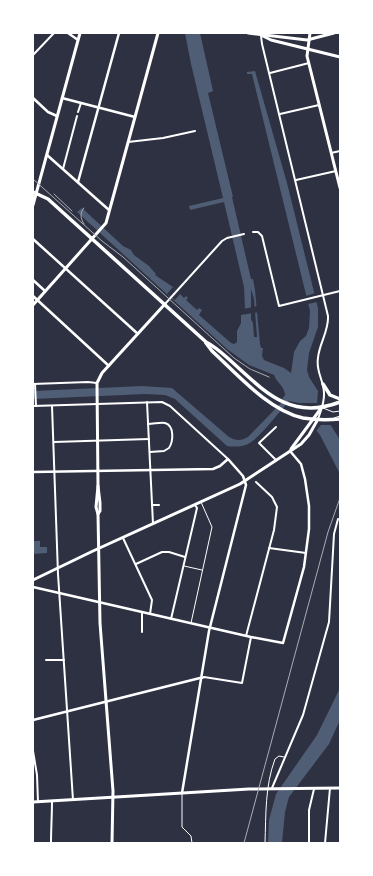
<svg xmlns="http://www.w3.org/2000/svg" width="373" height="876" font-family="Figtree,sans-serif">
<rect width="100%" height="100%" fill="#2d3142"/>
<g fill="#4f5d75" fill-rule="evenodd">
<path d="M 185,33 L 200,33 L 213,91 L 208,93 L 233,197 L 232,197 L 251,279 L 253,279 L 255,290 L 260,344 L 261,348 L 263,348 L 262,356 L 264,360 L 284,368 L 291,373 L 294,352 L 300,341 L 306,336 L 309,328 L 310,311 L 252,74 L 247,74 L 247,72 L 255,71 L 287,183 L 318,308 L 318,327 L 309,353 L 307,370 L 309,377 L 318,391 L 317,403 L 340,440 L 340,474 L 320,435 L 309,422 L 299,403 L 289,401 C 279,412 260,438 248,444 C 242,447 233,447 227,446 L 175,399 L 165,395 L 146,394 L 33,399 L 33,391 L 142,386 L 172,388 L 229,437 C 236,441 241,441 248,437 L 284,400 L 282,399 L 285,395 C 285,387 277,383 274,375 L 249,365 L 227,349 L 77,212 L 82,208 L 123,246 L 131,250 L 134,255 L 149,266 L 156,274 L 155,275 L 173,287 L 184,298 L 186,296 L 188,298 L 186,300 L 197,310 L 199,308 L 202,310 L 199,315 L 231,343 L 234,344 L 237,342 L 237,331 L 241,323 L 241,315 L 245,309 L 244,287 L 224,202 L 190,210 L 189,206 L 223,198 L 191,64 ZM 251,289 L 254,299 L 257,337 L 254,337 L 253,323 L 251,319 Z"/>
<path d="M 33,541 L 40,541 L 40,547 L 47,547 L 47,553 L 33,554 Z"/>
<path d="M 340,688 L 340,720 L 329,744 L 289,797 L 285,812 L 282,843 L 268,843 L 269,820 L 276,794 L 317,735 Z"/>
</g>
<g fill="#2d3142">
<path d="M 173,287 L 180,294 L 175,300 L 167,294 Z"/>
<path d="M 315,293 L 317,302 L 308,304 L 306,296 Z"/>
<path d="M 258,306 L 259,312 L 254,313 L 253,309 L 253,313 L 241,315 L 243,309 Z"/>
<path d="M 299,403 L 317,403 L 331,425 L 321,425 L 316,431 L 309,422 Z"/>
</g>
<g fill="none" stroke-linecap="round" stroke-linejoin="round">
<g stroke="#fff" stroke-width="1">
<path d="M 323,408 L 333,412 L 340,411"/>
<path d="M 334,418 L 340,416"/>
<path d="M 184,566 L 202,570"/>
<path d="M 191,623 L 212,527 L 201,502"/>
<path d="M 182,793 L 182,827 L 191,836 L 192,843"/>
<path d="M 265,843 C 266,814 265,786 275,759 L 279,756 L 284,757"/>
</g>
<g stroke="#fff" stroke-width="2">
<path d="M 261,36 L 262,44 L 328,316 C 329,331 319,344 318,358 C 316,369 321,376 323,386 C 326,397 322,408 318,419"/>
<path d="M 33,55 L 54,33"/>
<path d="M 270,73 L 309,63"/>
<path d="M 78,112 L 81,103"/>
<path d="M 280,114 L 319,105"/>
<path d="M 128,142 L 163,138 L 195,131"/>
<path d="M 331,153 L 340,151"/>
<path d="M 63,169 L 77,116"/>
<path d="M 296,180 L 336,171"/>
<path d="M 253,232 L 258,232 L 262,236 L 279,306 L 340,291"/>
<path d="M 165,304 L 222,241 L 227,238 L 244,234"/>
<path d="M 33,384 L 88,382 L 97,383"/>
<path d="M 35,384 L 36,406"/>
<path d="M 147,402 L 153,524"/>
<path d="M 33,406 L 162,402 L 170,406 L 228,459"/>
<path d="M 52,406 L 58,574 L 73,800"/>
<path d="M 148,424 C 154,424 160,422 165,423 C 175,426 173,442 169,448 L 164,451 L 150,452"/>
<path d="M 276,427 L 259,443 L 276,460"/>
<path d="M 54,442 L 149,439"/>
<path d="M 152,505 L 159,505"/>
<path d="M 123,538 L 152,600 L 150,614"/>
<path d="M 269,548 L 306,553"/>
<path d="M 136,564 L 162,552 L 169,552 L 185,557"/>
<path d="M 142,612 L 142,632"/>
<path d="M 171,619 L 197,508 L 195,505"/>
<path d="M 246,636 L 274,530 L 277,507 L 272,497 L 256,482"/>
<path d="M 46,660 L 64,660"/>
<path d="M 202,678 L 204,677 L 242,683 L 251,637"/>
<path d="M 33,751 L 37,775 L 38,802"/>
<path d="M 272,788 L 303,715 L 329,622 L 334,534 L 338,519"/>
<path d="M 51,843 C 51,829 52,815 52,801"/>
<path d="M 309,843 L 309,810 L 314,789"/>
<path d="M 325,843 L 330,788"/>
</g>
<g stroke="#fff" stroke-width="2.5">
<path d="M 68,33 L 78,40"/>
<path d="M 33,98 L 48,112 L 57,116"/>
<path d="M 62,98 L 135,117"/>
<path d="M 47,155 L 109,210"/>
<path d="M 78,182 L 119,33"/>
<path d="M 33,239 L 138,334"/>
<path d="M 33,280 L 45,291"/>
<path d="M 33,296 L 109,366"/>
<path d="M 33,472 L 213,469 L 220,466 L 228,459 L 243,476 L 246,485 L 209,631 L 182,793"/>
<path d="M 33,587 L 251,637 L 283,643 L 304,567 L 309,529 L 309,506 L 305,479 L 301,464 L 290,451"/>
<path d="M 33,720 L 200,678"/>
</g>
<g stroke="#fff" stroke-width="3">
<path d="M 248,33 L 307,40 L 334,33"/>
<path d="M 310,33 L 307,56 L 340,188"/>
<path d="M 263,36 L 271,40 L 340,57"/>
<path d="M 33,205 L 80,33"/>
<path d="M 33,305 L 106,223 L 158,33"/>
<path d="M 291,449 L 322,407"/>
<path d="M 98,486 L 96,507 L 98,514 L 100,623 L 113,791 L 112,843"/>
<path d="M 98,514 L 100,511 L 100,503 L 98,486 L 97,383 L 102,373 L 165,304"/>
<path d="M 33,580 L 93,551 L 240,484 L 301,444 L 309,435 L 318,419"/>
<path d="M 33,802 L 249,789 L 340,788"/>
</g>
<g stroke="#fff" stroke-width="3.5">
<path d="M 33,192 L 48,199 L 206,342 C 216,347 224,355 232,362 C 265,392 291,421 340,402"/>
<path d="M 206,343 L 212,351 C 237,374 269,411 303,418 C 315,420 328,420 340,419"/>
<path d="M 323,384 L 330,395 L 340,399"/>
</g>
<g stroke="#abadb3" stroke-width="1">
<path d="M 33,179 L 102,241 L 123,257 L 234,358 L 250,369 L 269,377"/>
<path d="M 84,224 C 80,218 80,212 84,208"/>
</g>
<g stroke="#abadb3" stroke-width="1">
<path d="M 54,194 L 72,211"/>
<path d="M 244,843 L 328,532 L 340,498"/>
</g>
</g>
<rect width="373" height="876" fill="none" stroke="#ffffff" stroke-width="68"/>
</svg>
